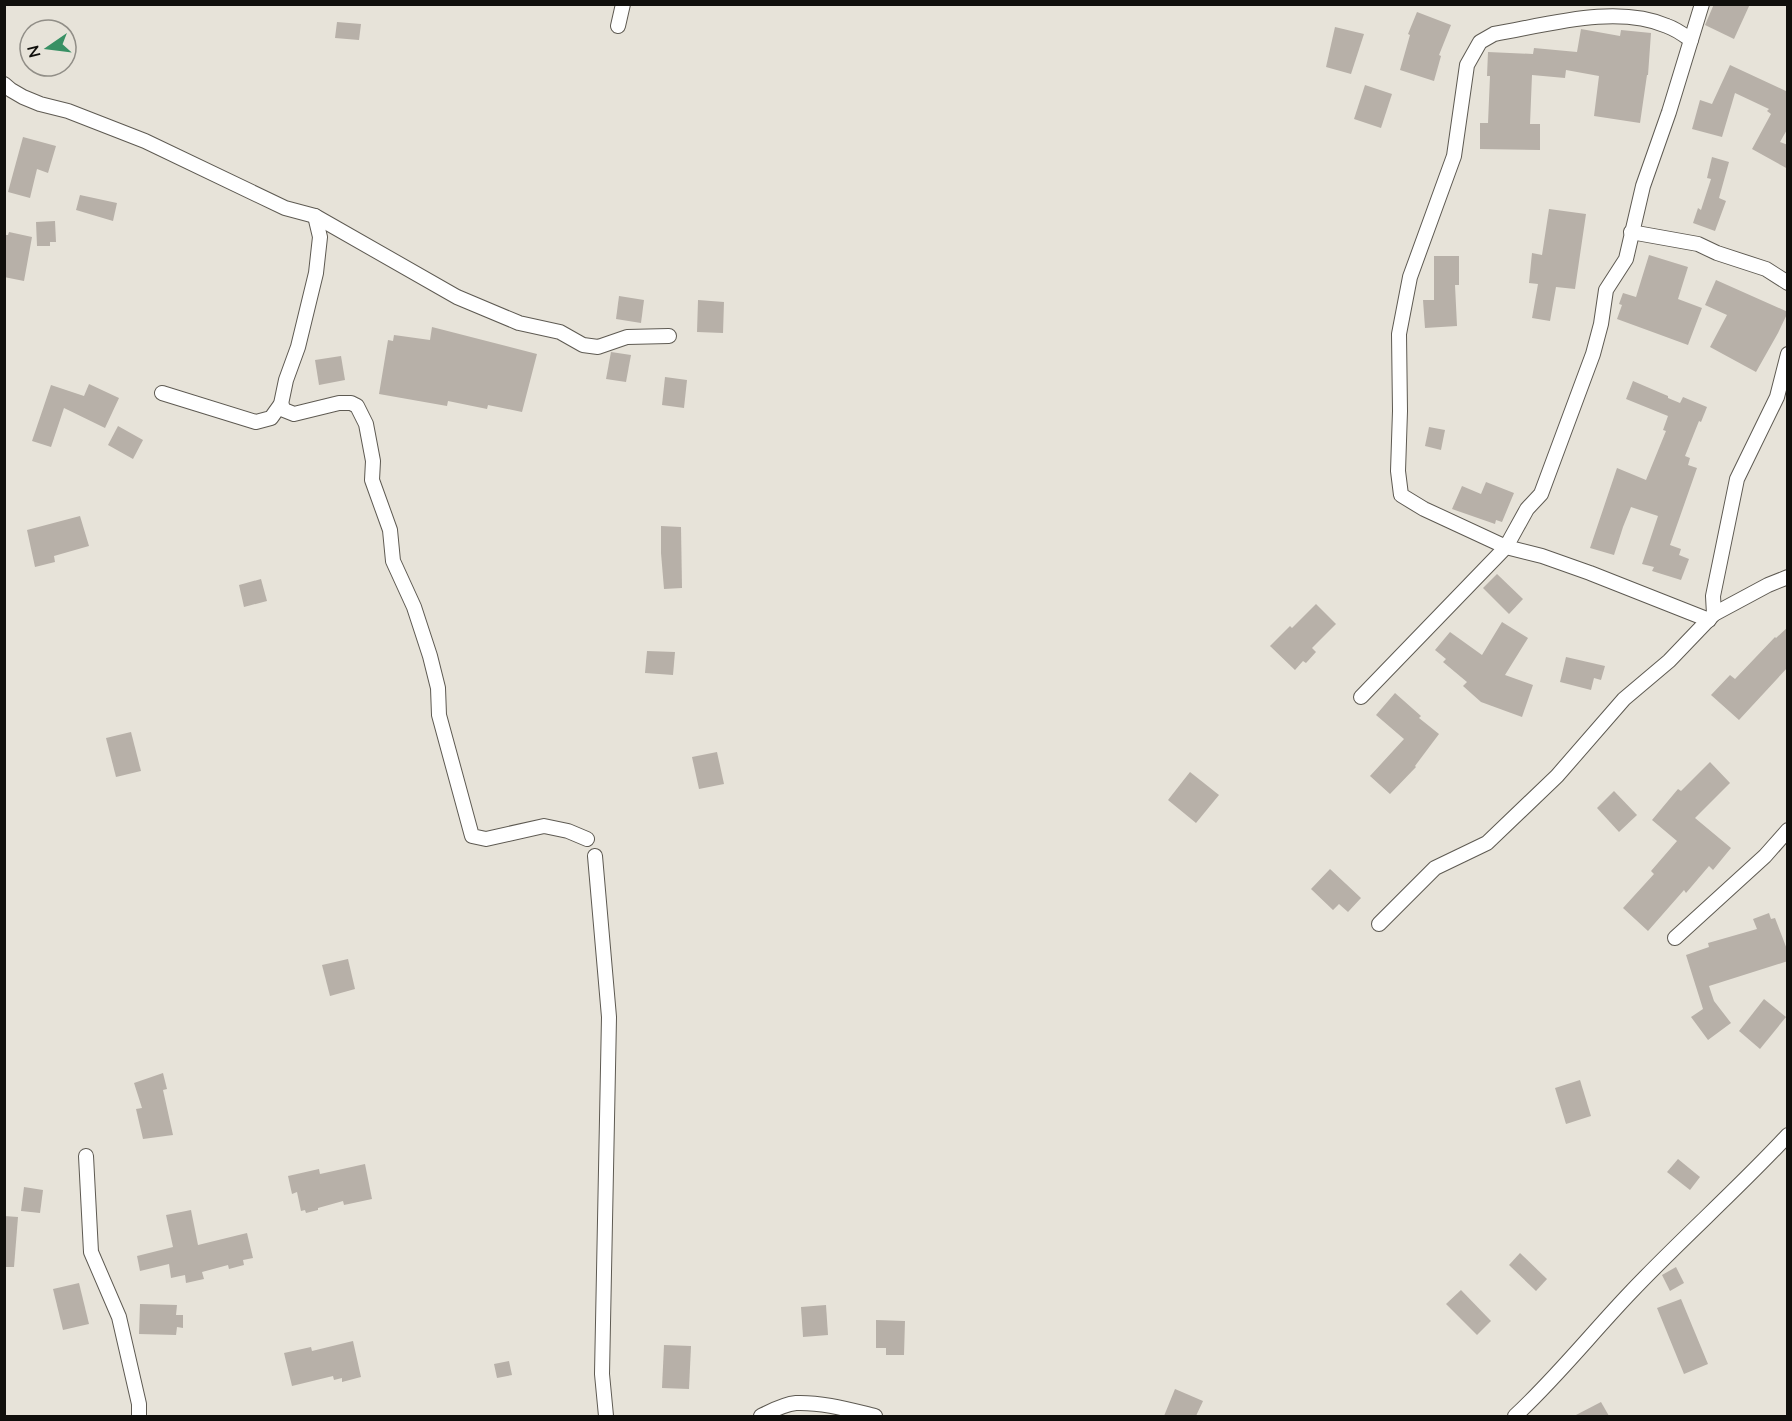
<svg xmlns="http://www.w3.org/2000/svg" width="1792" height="1421" font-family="Mulish,sans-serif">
<rect width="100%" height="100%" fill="#e7e3d9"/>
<g fill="#b7b0a8">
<path d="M 1714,4 L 1750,4 L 1734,39 L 1705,25 Z"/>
<path d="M 1417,12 L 1451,25 L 1439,55 L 1441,56 L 1434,81 L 1400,70 L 1410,35 L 1408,34 Z"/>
<path d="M 337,22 L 361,24 L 359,40 L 335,38 Z"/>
<path d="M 1335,27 L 1364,34 L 1351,74 L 1326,67 Z"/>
<path d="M 1581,29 L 1620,36 L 1621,30 L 1651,33 L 1648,75 L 1647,75 L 1640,123 L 1594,116 L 1599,76 L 1566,70 L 1565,78 L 1532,75 L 1530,124 L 1540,124 L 1540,150 L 1480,149 L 1480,123 L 1488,123 L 1490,76 L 1487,76 L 1488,52 L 1533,54 L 1534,48 L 1577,52 Z"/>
<path d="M 1730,65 L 1788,92 L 1788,128 L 1780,142 L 1788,145 L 1788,169 L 1752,149 L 1771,114 L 1767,111 L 1769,109 L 1735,93 L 1722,137 L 1692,129 L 1700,100 L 1712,104 Z"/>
<path d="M 1365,85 L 1392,94 L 1381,128 L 1354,119 Z"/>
<path d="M 23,137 L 56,146 L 48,173 L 37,169 L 30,198 L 8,192 Z"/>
<path d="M 1712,157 L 1729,162 L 1719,198 L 1726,201 L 1715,231 L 1693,223 L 1698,208 L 1701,210 L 1711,179 L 1707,178 Z"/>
<path d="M 80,195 L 117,203 L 113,221 L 76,210 Z"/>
<path d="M 1549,209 L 1586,214 L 1575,289 L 1556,287 L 1550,321 L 1532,318 L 1538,284 L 1529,283 L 1532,253 L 1542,255 Z"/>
<path d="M 55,221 L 56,242 L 50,242 L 50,246 L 37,246 L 36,222 Z"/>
<path d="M 9,232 L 32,237 L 24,281 L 4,277 L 4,235 L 8,235 Z"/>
<path d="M 1649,255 L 1688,267 L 1678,299 L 1702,308 L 1688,345 L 1617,319 L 1622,305 L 1619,304 L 1623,293 L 1636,297 Z"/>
<path d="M 1434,256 L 1459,256 L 1459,285 L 1455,285 L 1457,326 L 1425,328 L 1423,300 L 1434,300 Z"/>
<path d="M 1716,280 L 1788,312 L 1778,333 L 1756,372 L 1710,347 L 1727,315 L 1705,305 Z"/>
<path d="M 619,296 L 644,300 L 641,323 L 616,319 Z"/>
<path d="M 698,300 L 724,302 L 723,333 L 697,332 Z"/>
<path d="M 432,327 L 537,354 L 522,412 L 488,405 L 487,409 L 448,401 L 447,406 L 379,394 L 388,340 L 393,341 L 394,335 L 430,340 Z"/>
<path d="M 611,352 L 631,355 L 626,382 L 606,379 Z"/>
<path d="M 341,356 L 345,380 L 319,385 L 315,360 Z"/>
<path d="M 665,377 L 687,380 L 684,408 L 662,405 Z"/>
<path d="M 1633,381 L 1668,396 L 1668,398 L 1680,403 L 1683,397 L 1707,407 L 1701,422 L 1699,421 L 1685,456 L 1690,458 L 1688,465 L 1697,468 L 1670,545 L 1681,549 L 1679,555 L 1689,559 L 1681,580 L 1652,571 L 1654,567 L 1642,564 L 1658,516 L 1631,507 L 1623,527 L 1614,555 L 1590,548 L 1617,468 L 1646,480 L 1666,431 L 1663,430 L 1668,416 L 1626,399 Z"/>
<path d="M 89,384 L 119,398 L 105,428 L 64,408 L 51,447 L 32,441 L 51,385 L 84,396 Z"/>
<path d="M 118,426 L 143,440 L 133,459 L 108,445 Z"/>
<path d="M 1429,427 L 1445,430 L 1441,450 L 1425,446 Z"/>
<path d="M 1486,482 L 1514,493 L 1502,522 L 1496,520 L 1495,524 L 1452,509 L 1462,486 L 1481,494 Z"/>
<path d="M 80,516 L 89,546 L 54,556 L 55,562 L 35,567 L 27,530 Z"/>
<path d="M 661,526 L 681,527 L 682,588 L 664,589 L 661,553 Z"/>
<path d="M 1497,574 L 1523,599 L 1509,614 L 1483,588 Z"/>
<path d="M 261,579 L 267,601 L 244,607 L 239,585 Z"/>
<path d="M 1316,604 L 1336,624 L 1312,648 L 1316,652 L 1306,663 L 1303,661 L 1295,670 L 1270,646 L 1290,626 L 1292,628 Z"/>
<path d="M 1502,622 L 1528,638 L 1505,675 L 1533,685 L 1522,717 L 1481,702 L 1463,686 L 1467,682 L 1443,662 L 1446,659 L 1435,650 L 1450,632 L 1482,655 Z"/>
<path d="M 1788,627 L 1788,667 L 1739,720 L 1711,695 L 1730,675 L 1735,679 L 1775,637 L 1776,638 Z"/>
<path d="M 647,651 L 675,652 L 673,675 L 645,673 Z"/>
<path d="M 1566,657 L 1605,666 L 1601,680 L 1594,678 L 1591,690 L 1560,682 Z"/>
<path d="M 1395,693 L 1421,716 L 1419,718 L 1439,734 L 1415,766 L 1416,767 L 1390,794 L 1370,776 L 1404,739 L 1376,715 Z"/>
<path d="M 131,732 L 141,771 L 116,777 L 106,738 Z"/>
<path d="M 717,752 L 724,784 L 699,789 L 692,757 Z"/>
<path d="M 1710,762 L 1730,783 L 1695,818 L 1731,848 L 1713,870 L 1709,866 L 1686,893 L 1684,890 L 1648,931 L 1623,908 L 1654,874 L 1651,871 L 1677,841 L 1652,820 L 1678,789 L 1681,791 Z"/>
<path d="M 1190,772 L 1219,795 L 1196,823 L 1168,800 Z"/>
<path d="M 1614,791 L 1637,815 L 1619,832 L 1597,808 Z"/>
<path d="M 1330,869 L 1361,898 L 1348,912 L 1339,904 L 1333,910 L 1311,889 Z"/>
<path d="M 1769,913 L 1771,919 L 1775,918 L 1788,952 L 1788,961 L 1709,986 L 1714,1001 L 1731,1023 L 1708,1040 L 1691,1017 L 1703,1009 L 1686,955 L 1709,947 L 1708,943 L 1757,929 L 1753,919 Z"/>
<path d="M 348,959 L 355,989 L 330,996 L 322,965 Z"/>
<path d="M 1764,999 L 1786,1017 L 1760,1049 L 1739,1031 Z"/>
<path d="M 163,1073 L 167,1089 L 163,1090 L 173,1135 L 143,1139 L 136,1109 L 142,1108 L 134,1083 Z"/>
<path d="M 1580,1080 L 1591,1116 L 1566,1124 L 1555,1088 Z"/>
<path d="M 1678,1159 L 1700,1177 L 1690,1190 L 1667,1172 Z"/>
<path d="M 365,1164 L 372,1199 L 344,1205 L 343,1201 L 318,1208 L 318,1210 L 306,1213 L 305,1210 L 301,1211 L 297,1192 L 292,1194 L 288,1176 L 319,1169 L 320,1174 Z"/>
<path d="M 24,1187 L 43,1190 L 40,1213 L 21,1211 Z"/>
<path d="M 191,1210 L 198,1245 L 247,1233 L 253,1258 L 243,1260 L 244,1265 L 229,1269 L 228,1265 L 202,1272 L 204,1279 L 186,1283 L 185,1275 L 171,1278 L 169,1264 L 140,1271 L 137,1256 L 173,1247 L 166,1215 Z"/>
<path d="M 4,1216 L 18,1217 L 14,1267 L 4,1267 Z"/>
<path d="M 1520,1253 L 1547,1279 L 1536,1291 L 1509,1265 Z"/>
<path d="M 1676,1267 L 1684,1283 L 1670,1291 L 1662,1275 Z"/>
<path d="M 79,1283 L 89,1324 L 63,1330 L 53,1289 Z"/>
<path d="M 1461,1290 L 1491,1321 L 1477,1335 L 1446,1304 Z"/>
<path d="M 1681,1299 L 1708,1364 L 1684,1374 L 1657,1308 Z"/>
<path d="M 140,1304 L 177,1305 L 176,1315 L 183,1315 L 183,1328 L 177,1327 L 176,1335 L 139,1334 Z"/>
<path d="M 826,1305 L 828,1335 L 803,1337 L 801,1307 Z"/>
<path d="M 876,1320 L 905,1321 L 904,1355 L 886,1355 L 886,1348 L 876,1348 Z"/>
<path d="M 353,1341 L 361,1377 L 342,1382 L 342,1378 L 334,1380 L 333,1376 L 292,1386 L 284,1353 L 311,1347 L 312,1351 Z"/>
<path d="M 664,1345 L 691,1346 L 689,1389 L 662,1388 Z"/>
<path d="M 509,1361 L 512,1375 L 497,1378 L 494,1364 Z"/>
<path d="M 1175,1389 L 1203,1401 L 1196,1416 L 1164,1416 Z"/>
<path d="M 1601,1402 L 1609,1416 L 1574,1416 Z"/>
</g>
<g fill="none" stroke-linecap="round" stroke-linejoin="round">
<g stroke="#5e5a52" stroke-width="16">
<g id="minor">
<path d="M 618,26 L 623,4"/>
<path d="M 1691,40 C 1684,35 1676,29 1667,26 C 1616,4 1547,25 1494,34 L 1480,42 L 1467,65 L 1454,156 L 1410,277 L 1399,334 L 1400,411 L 1398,471 L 1401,495 L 1424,509 L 1506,547 L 1542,556 L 1590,573 L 1709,620"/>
<path d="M 4,84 L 11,90 L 23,97 L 40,104 L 68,111 L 145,141 L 285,208 L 315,216 L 457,297 L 519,323 L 560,332 L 583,345 L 598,347 L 627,337 L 669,336"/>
<path d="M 1631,232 L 1698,244 L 1717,253 L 1766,269 L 1788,283"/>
<path d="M 162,393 L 256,422 L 271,418 L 281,404 L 286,380 L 298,347 L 316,273 L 320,237 L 315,216"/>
<path d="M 281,404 L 284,410 L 294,414 L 339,403 L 351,403 L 357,406 L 366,424 L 373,461 L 372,480 L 390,530 L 393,561 L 414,607 L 430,656 L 438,688 L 439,715 L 472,836 L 486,839 L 544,826 L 568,831 L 587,839"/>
<path d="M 1714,614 L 1713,596 L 1737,479 L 1777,397 L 1788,354"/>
<path d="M 1361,697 L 1506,547 L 1527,509 L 1541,494 L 1593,354 L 1601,324 L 1606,290 L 1626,259 L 1643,186 L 1669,112 L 1702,4"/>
<path d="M 595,856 L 609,1017 L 602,1374 L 606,1416"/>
<path d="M 1379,924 L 1435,868 L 1487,843 L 1557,776 L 1624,699 L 1669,661 L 1714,614 L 1768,585 L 1788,577"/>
<path d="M 1675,938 L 1765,856 L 1788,830"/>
<path d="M 86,1156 L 91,1252 L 119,1317 L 139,1404 L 139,1416"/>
<path d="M 761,1416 C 771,1411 784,1404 796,1403 C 822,1402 850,1410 875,1416"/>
<path d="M 1515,1416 C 1556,1378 1591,1334 1630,1293 C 1681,1239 1737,1190 1788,1135"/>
</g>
</g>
<use href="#minor" stroke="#fff" stroke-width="14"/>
</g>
<rect width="1792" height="1421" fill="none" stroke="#100f0c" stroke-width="12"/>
<g transform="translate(48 48) rotate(256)"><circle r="28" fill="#e7e3d9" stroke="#918e87" stroke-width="1.5"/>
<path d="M0-4.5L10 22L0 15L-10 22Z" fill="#389064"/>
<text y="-9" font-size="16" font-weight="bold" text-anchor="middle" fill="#100f0c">N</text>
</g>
</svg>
